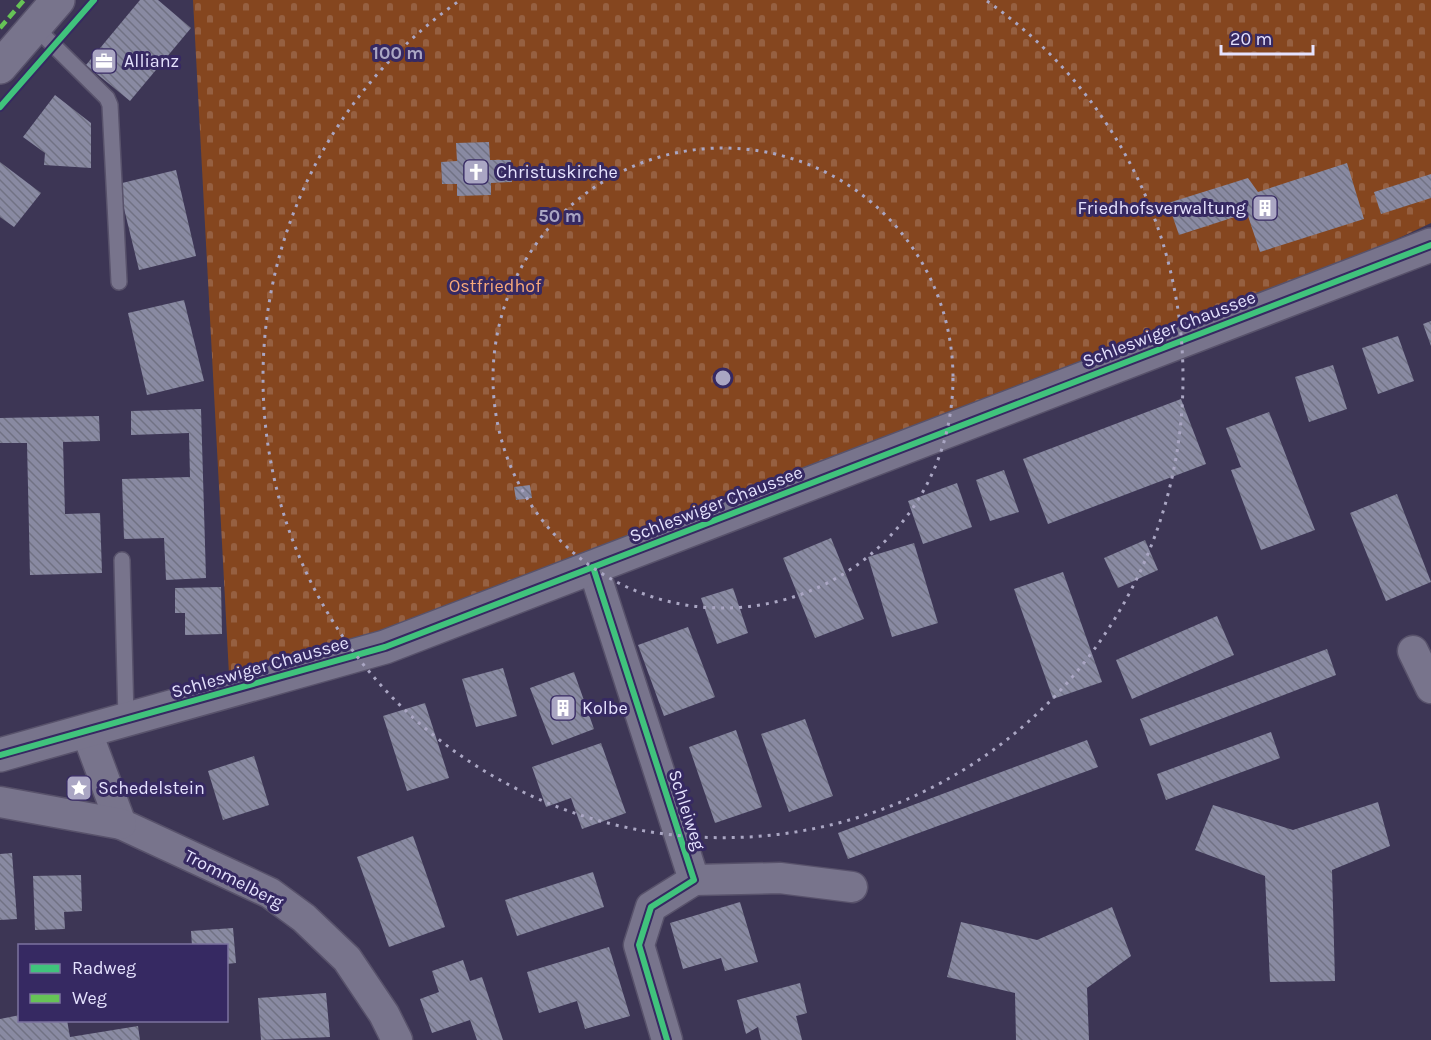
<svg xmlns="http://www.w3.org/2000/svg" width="1431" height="1040" font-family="Karla,sans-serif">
<defs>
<pattern id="cemetery-stones" width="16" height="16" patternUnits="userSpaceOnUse" patternTransform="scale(1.5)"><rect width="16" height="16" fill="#85461f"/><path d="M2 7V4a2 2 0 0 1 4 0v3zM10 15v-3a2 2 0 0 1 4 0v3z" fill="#966041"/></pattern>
<pattern id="building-back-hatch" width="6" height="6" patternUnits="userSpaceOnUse" patternTransform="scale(1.5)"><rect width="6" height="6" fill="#898aa2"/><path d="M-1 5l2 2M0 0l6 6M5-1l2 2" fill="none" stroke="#717284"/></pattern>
</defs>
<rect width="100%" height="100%" fill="#3d3655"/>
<path fill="url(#cemetery-stones)" d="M 193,0 L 1431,0 L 1431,223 L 1314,278 L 392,634 L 229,674 Z"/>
<g fill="url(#building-back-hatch)">
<path d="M 140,0 L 158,0 L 191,28 L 130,101 L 86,65 Z"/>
<path d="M 55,95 L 91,123 L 91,168 L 44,165 L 45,153 L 23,137 Z"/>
<path d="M 489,142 L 490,160 L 511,160 L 512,182 L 491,183 L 491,195 L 457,196 L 457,184 L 442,184 L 441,162 L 457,161 L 456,143 Z"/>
<path d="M 0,162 L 41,193 L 14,227 L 0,217 Z"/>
<path d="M 1347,163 L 1364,219 L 1260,252 L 1247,213 L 1179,235 L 1168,203 L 1248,178 L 1258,192 Z"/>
<path d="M 176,170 L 196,256 L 139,270 L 118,184 Z"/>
<path d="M 1431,174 L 1431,198 L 1381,214 L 1374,192 Z"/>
<path d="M 184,300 L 204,381 L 147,395 L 128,313 Z"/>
<path d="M 1431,321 L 1431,346 L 1423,324 Z"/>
<path d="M 1398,336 L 1414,381 L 1378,394 L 1362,348 Z"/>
<path d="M 1333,365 L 1347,409 L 1309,422 L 1295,377 Z"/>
<path d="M 1181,399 L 1206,464 L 1048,524 L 1023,459 Z"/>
<path d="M 201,409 L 206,578 L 166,580 L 164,538 L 124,539 L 122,479 L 190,477 L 189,433 L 131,435 L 131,411 Z"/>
<path d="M 1269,412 L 1315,530 L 1261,550 L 1231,470 L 1241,467 L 1226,428 Z"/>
<path d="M 99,416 L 100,441 L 63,442 L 65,514 L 100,513 L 102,573 L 30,575 L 27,443 L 0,443 L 0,418 Z"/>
<path d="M 1004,470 L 1019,512 L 990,521 L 976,480 Z"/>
<path d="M 957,483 L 972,527 L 923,544 L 908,501 Z"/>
<path d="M 530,485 L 532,498 L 516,500 L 514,487 Z"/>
<path d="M 1397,494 L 1431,582 L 1386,601 L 1350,513 Z"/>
<path d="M 831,538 L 864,619 L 815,638 L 783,558 Z"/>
<path d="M 1145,540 L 1158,570 L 1118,588 L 1104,558 Z"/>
<path d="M 914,543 L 938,623 L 892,637 L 868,557 Z"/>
<path d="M 1063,572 L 1102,682 L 1053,699 L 1014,589 Z"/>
<path d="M 221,587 L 222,634 L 185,635 L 185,613 L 175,613 L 175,588 Z"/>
<path d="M 733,588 L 748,633 L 717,644 L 701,598 Z"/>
<path d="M 1217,616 L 1234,655 L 1132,699 L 1116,660 Z"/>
<path d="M 688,627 L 715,697 L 664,716 L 638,645 Z"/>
<path d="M 1327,649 L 1336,675 L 1150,746 L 1140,719 Z"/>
<path d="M 503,668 L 517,716 L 476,727 L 462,679 Z"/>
<path d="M 574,672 L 594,729 L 552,745 L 530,688 Z"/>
<path d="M 425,703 L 449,778 L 407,791 L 383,716 Z"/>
<path d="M 805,719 L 833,796 L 789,812 L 761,734 Z"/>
<path d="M 736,730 L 762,807 L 715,823 L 689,747 Z"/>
<path d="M 1271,732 L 1280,758 L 1166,800 L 1157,774 Z"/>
<path d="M 1087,740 L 1098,767 L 848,859 L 838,833 Z"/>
<path d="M 601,743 L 626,813 L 582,829 L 571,798 L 546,807 L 532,767 Z"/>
<path d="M 254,756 L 269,805 L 223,820 L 208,771 Z"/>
<path d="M 1378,802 L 1390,846 L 1332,870 L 1335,981 L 1270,982 L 1265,876 L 1195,850 L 1213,805 L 1293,830 Z"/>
<path d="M 413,836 L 445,927 L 389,947 L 357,857 Z"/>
<path d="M 12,853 L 17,919 L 0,920 L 0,854 Z"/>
<path d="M 593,872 L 604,907 L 517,936 L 505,900 Z"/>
<path d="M 81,875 L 82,911 L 64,912 L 65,929 L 35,930 L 33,876 Z"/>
<path d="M 740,902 L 758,962 L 725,971 L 721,958 L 683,969 L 670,923 Z"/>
<path d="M 1112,907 L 1131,956 L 1087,988 L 1089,1040 L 1016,1040 L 1015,993 L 947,977 L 961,922 L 1037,940 Z"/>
<path d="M 233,928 L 236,963 L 226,964 L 226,946 L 192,946 L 191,931 Z"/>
<path d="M 609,947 L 630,1016 L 585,1029 L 577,1001 L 539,1013 L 527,972 Z"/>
<path d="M 463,960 L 470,981 L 482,977 L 503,1040 L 477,1040 L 470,1020 L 432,1033 L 420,999 L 439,992 L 432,971 Z"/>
<path d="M 800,983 L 807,1013 L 796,1016 L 802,1040 L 761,1040 L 758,1027 L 746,1034 L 737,1000 Z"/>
<path d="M 326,993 L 330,1037 L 261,1040 L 258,998 Z"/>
<path d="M 20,1015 L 20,1020 L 67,1020 L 70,1037 L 138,1026 L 140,1040 L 0,1040 L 0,1019 Z"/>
</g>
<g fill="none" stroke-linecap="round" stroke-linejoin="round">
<g stroke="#58526b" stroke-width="18">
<g id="lane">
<path d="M 35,27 L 107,98 L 110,105 L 119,282"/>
<path d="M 122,560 L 126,719"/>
</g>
</g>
<g stroke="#58526b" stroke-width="33">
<g id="street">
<path d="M 593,567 L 694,880 L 651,907 L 639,945 L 667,1040"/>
<path d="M 1413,651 L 1431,688"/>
<path d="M 86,730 L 121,824 L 270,893 L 304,918 L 347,959 L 384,1014 L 397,1040"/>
<path d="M 0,802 L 121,824"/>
<path d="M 694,880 L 780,878 L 852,887"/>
</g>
</g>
<g stroke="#58526b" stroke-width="36">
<g id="secondary">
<path d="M 0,67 L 58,0"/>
<path d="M 0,755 L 385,647 L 1431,245"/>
</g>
</g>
<use href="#lane" stroke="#78748c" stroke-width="15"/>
<use href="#street" stroke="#78748c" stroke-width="30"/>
<use href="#secondary" stroke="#78748c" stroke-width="33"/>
<path stroke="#66c356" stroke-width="4.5" stroke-dasharray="9 4.5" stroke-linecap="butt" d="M 0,28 L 24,0"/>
<g stroke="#362962" stroke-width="10">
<g id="cycleway">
<path d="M 0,107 L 94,0"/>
<path d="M 593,567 L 694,880 L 651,907 L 639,945 L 667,1040"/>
<path d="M 0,755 L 385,647 L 1431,245"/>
</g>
</g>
<use href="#cycleway" stroke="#40c37c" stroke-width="6"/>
</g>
<g fill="none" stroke="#aaa6c3" stroke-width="3" stroke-dasharray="3 6">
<circle cx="723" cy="378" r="230"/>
<path d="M987 1A460 460 0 1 1 459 1"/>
</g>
<defs>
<g id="office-square" transform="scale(1.35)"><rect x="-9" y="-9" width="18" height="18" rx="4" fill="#aaa6c3" stroke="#362962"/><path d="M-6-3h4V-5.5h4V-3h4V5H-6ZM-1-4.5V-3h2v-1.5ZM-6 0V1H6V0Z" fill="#fff"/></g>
<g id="church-square" transform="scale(1.35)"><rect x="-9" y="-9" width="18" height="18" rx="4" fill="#aaa6c3" stroke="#362962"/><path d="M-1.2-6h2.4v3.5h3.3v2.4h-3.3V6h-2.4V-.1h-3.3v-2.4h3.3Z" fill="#fff"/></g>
<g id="building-square" transform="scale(1.35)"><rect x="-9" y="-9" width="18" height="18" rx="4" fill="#aaa6c3" stroke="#362962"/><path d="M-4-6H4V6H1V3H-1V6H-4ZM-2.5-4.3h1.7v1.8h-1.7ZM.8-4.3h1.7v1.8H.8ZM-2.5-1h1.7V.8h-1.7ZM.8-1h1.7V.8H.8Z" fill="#fff"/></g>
<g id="sight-square" transform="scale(1.35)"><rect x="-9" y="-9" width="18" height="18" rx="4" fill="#aaa6c3" stroke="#362962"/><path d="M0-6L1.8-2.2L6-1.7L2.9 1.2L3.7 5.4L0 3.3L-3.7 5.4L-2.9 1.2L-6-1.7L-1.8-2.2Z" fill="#fff"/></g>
</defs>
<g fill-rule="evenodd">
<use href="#office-square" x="104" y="61"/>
<use href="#church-square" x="476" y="172"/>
<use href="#building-square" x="1265" y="208"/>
<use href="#building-square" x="563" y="708"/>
<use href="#sight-square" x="79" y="788"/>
</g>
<g text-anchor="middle" stroke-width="6" stroke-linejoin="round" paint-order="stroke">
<g font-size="18" fill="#e5e2fe" stroke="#362962" text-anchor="start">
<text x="124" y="67">Allianz</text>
<text x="496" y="178">Christuskirche</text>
<text x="1246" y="214" text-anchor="end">Friedhofsverwaltung</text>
<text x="582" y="714">Kolbe</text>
<text x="98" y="794">Schedelstein</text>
</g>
<g font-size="18" fill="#f8a97a" stroke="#362962">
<text x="495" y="292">Ostfriedhof</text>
</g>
<g font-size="18" fill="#e5e2fe" stroke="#362962">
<text transform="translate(1169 329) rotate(-21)" y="6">Schleswiger Chaussee</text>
<text transform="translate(716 504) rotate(-21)" y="6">Schleswiger Chaussee</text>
<text transform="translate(260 667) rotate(-16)" y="6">Schleswiger Chaussee</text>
<text transform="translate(687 810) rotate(72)" y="6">Schleiweg</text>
<text transform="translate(234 879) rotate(27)" y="6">Trommelberg</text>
</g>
</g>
<circle cx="723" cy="378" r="9" fill="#aaa6c3" stroke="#362962" stroke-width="3"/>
<g font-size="18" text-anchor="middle" font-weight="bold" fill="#aaa6c3" stroke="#362962" stroke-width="6" stroke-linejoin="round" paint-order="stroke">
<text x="398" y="59">100 m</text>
<text x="560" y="222">50 m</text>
</g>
<rect x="18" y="944" width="210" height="78" fill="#362962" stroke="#7c73a0" stroke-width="1.5"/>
<rect x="30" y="964" width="30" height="9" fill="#40c37c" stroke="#7c73a0" stroke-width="1.5"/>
<text x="72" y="974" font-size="18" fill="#e5e2fe">Radweg</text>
<rect x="30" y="994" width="30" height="9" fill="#66c356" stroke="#7c73a0" stroke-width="1.5"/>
<text x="72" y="1004" font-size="18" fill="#e5e2fe">Weg</text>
<path d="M1221 45v9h92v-9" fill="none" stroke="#e5e2fe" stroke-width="3"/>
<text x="1230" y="45" font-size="18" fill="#e5e2fe" stroke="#362962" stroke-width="4.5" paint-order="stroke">20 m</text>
</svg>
